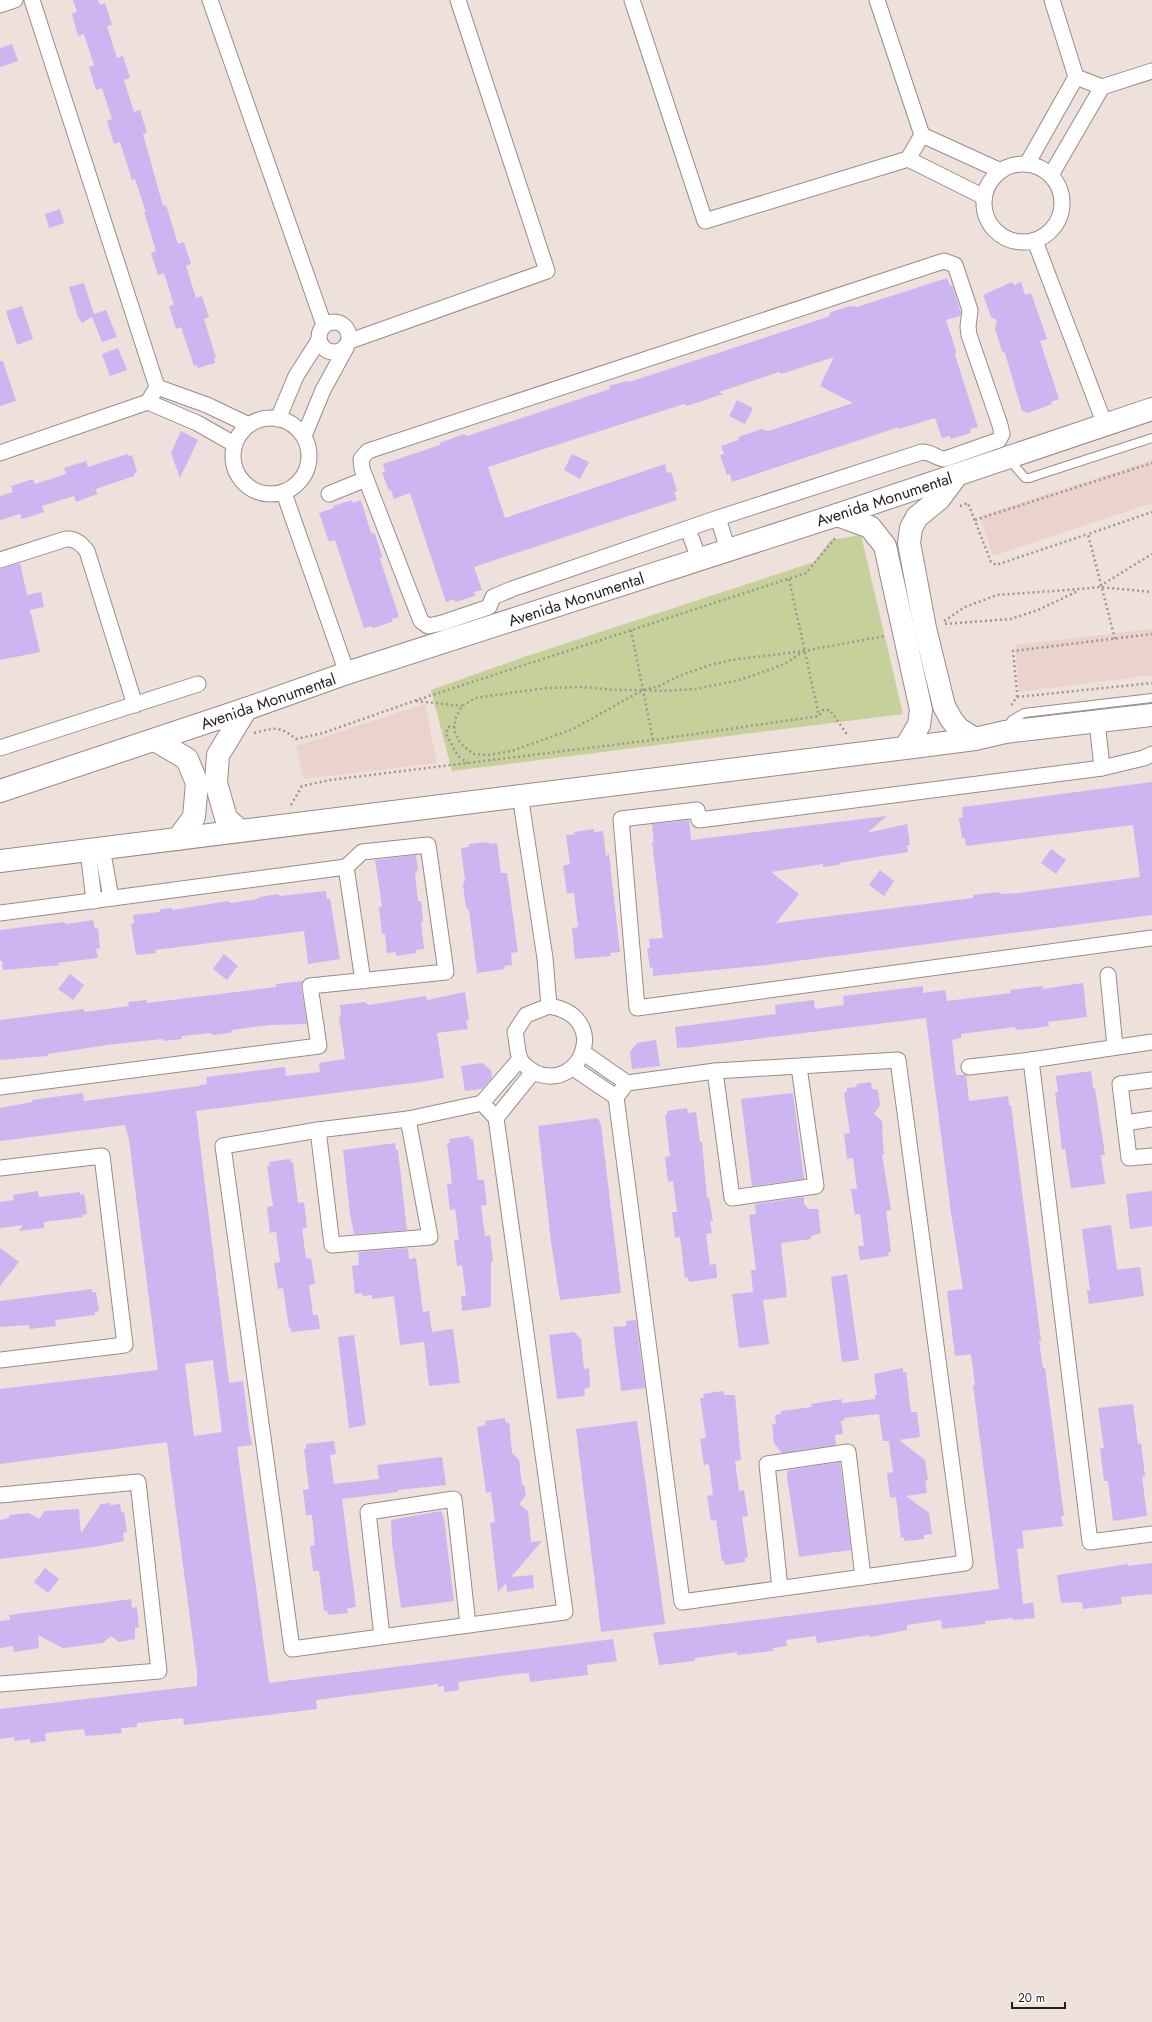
<svg xmlns="http://www.w3.org/2000/svg" width="1152" height="2022" font-family="Jost,sans-serif">
<rect width="100%" height="100%" fill="#eee0db"/>
<g fill="#e9d3cb">
<path d="M 1152,460 L 1152,503 L 993,556 L 980,516 Z"/>
<path d="M 1152,629 L 1152,675 L 1019,692 L 1015,645 Z"/>
<path d="M 425,704 L 437,763 L 304,779 L 296,746 Z"/>
</g>
<path fill="#c5d09b" d="M 861,535 L 903,714 L 452,771 L 431,690 L 521,658 L 814,562 L 831,540 Z"/>
<g fill="#ccb5f0" fill-rule="evenodd">
<path d="M 73,0 L 98,0 L 100,5 L 105,3 L 112,25 L 107,26 L 117,58 L 123,56 L 130,78 L 124,80 L 134,112 L 140,110 L 147,133 L 143,134 L 163,206 L 166,205 L 178,244 L 184,242 L 191,264 L 186,266 L 196,298 L 202,296 L 209,317 L 204,319 L 216,358 L 214,359 L 215,363 L 198,368 L 197,365 L 194,366 L 181,327 L 176,329 L 169,306 L 174,305 L 164,273 L 158,275 L 151,253 L 156,251 L 144,212 L 146,212 L 135,179 L 132,180 L 120,142 L 114,144 L 107,121 L 112,119 L 102,88 L 96,90 L 89,67 L 94,65 L 84,34 L 78,36 L 72,14 L 77,12 Z"/>
<path d="M 12,44 L 18,61 L 0,67 L 0,48 Z"/>
<path d="M 60,209 L 64,223 L 49,228 L 45,214 Z"/>
<path d="M 947,278 L 950,286 L 952,285 L 961,313 L 960,316 L 946,320 L 956,351 L 955,355 L 978,427 L 970,429 L 971,433 L 951,439 L 950,436 L 942,438 L 935,418 L 899,429 L 899,427 L 732,482 L 730,474 L 727,475 L 720,455 L 724,454 L 721,446 L 739,440 L 738,437 L 762,429 L 768,431 L 853,403 L 820,386 L 834,357 L 781,374 L 779,372 L 719,392 L 723,394 L 687,406 L 684,404 L 488,467 L 505,518 L 665,464 L 667,473 L 671,472 L 677,491 L 674,492 L 677,500 L 474,567 L 482,590 L 474,592 L 475,596 L 455,602 L 454,599 L 446,602 L 410,493 L 394,499 L 391,490 L 389,491 L 382,472 L 385,472 L 383,464 L 440,445 L 440,443 L 464,434 L 467,436 L 610,389 L 609,386 L 627,381 L 629,382 L 828,317 L 831,312 L 851,306 L 857,307 Z"/>
<path d="M 1012,282 L 1014,285 L 1021,282 L 1025,295 L 1031,293 L 1047,339 L 1040,341 L 1059,399 L 1051,402 L 1052,404 L 1028,413 L 1022,411 L 1005,353 L 1002,351 L 995,329 L 997,320 L 991,317 L 983,295 Z"/>
<path d="M 84,283 L 94,314 L 106,310 L 117,337 L 102,342 L 92,317 L 82,323 L 78,317 L 69,287 Z"/>
<path d="M 22,306 L 33,339 L 17,345 L 6,311 Z"/>
<path d="M 118,348 L 127,370 L 110,376 L 102,354 Z"/>
<path d="M 0,361 L 3,361 L 16,401 L 0,406 Z"/>
<path d="M 737,400 L 753,408 L 745,424 L 729,416 Z"/>
<path d="M 181,431 L 198,440 L 180,478 L 171,453 Z"/>
<path d="M 127,454 L 128,456 L 132,455 L 137,472 L 134,474 L 134,476 L 96,489 L 97,494 L 76,502 L 74,496 L 42,506 L 44,512 L 22,519 L 20,514 L 0,520 L 0,496 L 13,492 L 11,486 L 33,479 L 35,484 L 66,474 L 64,468 L 86,461 L 88,467 Z"/>
<path d="M 572,454 L 589,462 L 580,479 L 564,470 Z"/>
<path d="M 352,500 L 353,503 L 361,500 L 371,533 L 375,534 L 382,556 L 380,559 L 399,617 L 392,619 L 392,622 L 373,628 L 372,626 L 364,628 L 335,540 L 329,542 L 319,513 L 334,508 L 333,506 Z"/>
<path d="M 20,563 L 27,595 L 41,592 L 44,607 L 30,610 L 40,652 L 0,660 L 0,569 Z"/>
<path d="M 1152,782 L 1152,915 L 766,965 L 653,976 L 653,968 L 650,968 L 647,948 L 650,948 L 649,939 L 663,938 L 652,841 L 654,843 L 652,824 L 689,820 L 691,840 L 887,816 L 867,833 L 907,824 L 910,845 L 907,845 L 908,852 L 839,863 L 839,865 L 823,867 L 823,864 L 771,872 L 799,894 L 776,923 L 973,898 L 973,895 L 998,892 L 1001,894 L 1019,893 L 1140,877 L 1133,825 L 966,846 L 965,838 L 962,838 L 959,818 L 963,817 L 962,807 Z"/>
<path d="M 594,829 L 594,832 L 603,831 L 606,857 L 609,854 L 620,952 L 610,953 L 611,956 L 575,959 L 572,928 L 578,927 L 574,893 L 567,894 L 563,866 L 570,864 L 566,835 L 575,834 L 574,832 Z"/>
<path d="M 489,842 L 489,844 L 497,843 L 501,873 L 507,873 L 518,952 L 511,953 L 512,965 L 504,966 L 505,969 L 477,973 L 469,910 L 466,907 L 463,885 L 465,880 L 461,848 L 469,847 L 469,844 Z"/>
<path d="M 1051,849 L 1066,860 L 1056,874 L 1041,863 Z"/>
<path d="M 416,855 L 418,870 L 415,873 L 418,901 L 421,901 L 423,920 L 421,923 L 424,949 L 416,950 L 416,953 L 396,956 L 396,952 L 387,953 L 385,934 L 382,934 L 379,908 L 382,906 L 375,860 Z"/>
<path d="M 880,870 L 894,881 L 884,896 L 869,885 Z"/>
<path d="M 326,891 L 327,899 L 330,899 L 340,959 L 308,964 L 304,931 L 155,950 L 156,953 L 136,955 L 131,924 L 134,923 L 133,915 L 159,912 L 161,909 L 172,908 L 172,910 L 228,901 L 231,903 L 257,899 L 260,897 L 278,894 L 280,896 Z"/>
<path d="M 93,920 L 95,929 L 98,928 L 100,948 L 96,949 L 98,958 L 57,963 L 60,965 L 3,970 L 2,961 L 0,961 L 0,930 L 64,922 L 67,924 Z"/>
<path d="M 224,954 L 238,966 L 227,980 L 213,969 Z"/>
<path d="M 70,974 L 84,985 L 73,1000 L 58,989 Z"/>
<path d="M 303,981 L 301,987 L 307,1024 L 270,1025 L 232,1030 L 230,1033 L 212,1035 L 211,1033 L 182,1036 L 181,1039 L 164,1041 L 162,1039 L 114,1044 L 48,1054 L 47,1056 L 0,1060 L 0,1020 L 84,1009 L 84,1012 L 129,1006 L 128,1002 L 146,1000 L 147,1003 L 277,987 L 276,984 Z"/>
<path d="M 1083,983 L 1087,1017 L 1048,1022 L 1049,1026 L 1036,1028 L 1016,1030 L 1015,1027 L 961,1034 L 961,1038 L 952,1040 L 956,1075 L 966,1075 L 969,1101 L 1008,1096 L 1009,1105 L 1011,1105 L 1041,1341 L 1039,1341 L 1043,1368 L 1045,1368 L 1064,1516 L 1061,1517 L 1063,1526 L 1022,1531 L 1024,1548 L 1017,1549 L 1023,1604 L 1033,1602 L 1035,1618 L 1013,1620 L 1013,1618 L 985,1621 L 985,1624 L 942,1629 L 941,1620 L 907,1625 L 907,1630 L 870,1637 L 870,1635 L 817,1643 L 816,1636 L 786,1640 L 787,1646 L 773,1648 L 773,1651 L 737,1655 L 737,1652 L 695,1658 L 695,1661 L 659,1665 L 653,1633 L 999,1589 L 973,1385 L 975,1385 L 971,1354 L 955,1356 L 947,1291 L 963,1289 L 951,1213 L 926,1018 L 684,1048 L 684,1047 L 677,1048 L 675,1027 L 776,1014 L 775,1005 L 814,1000 L 815,1009 L 844,1005 L 843,996 L 923,986 L 923,993 L 945,990 L 947,1001 L 1011,993 L 1010,990 L 1043,986 L 1043,989 Z"/>
<path d="M 465,992 L 469,1020 L 466,1021 L 468,1029 L 437,1033 L 444,1078 L 420,1082 L 196,1111 L 229,1383 L 243,1381 L 249,1429 L 252,1445 L 237,1447 L 269,1683 L 613,1639 L 617,1661 L 587,1665 L 588,1675 L 530,1682 L 529,1673 L 516,1674 L 458,1682 L 459,1690 L 444,1692 L 444,1686 L 438,1687 L 438,1684 L 316,1700 L 317,1709 L 259,1716 L 184,1725 L 183,1718 L 137,1723 L 137,1727 L 121,1728 L 122,1733 L 99,1735 L 85,1736 L 84,1729 L 45,1733 L 46,1741 L 30,1743 L 30,1739 L 15,1741 L 14,1737 L 0,1739 L 0,1709 L 197,1686 L 197,1672 L 167,1442 L 0,1464 L 0,1389 L 158,1370 L 129,1140 L 125,1125 L 0,1141 L 0,1108 L 32,1102 L 32,1100 L 83,1093 L 84,1101 L 200,1086 L 200,1085 L 207,1084 L 206,1077 L 285,1067 L 286,1076 L 320,1072 L 319,1063 L 345,1059 L 339,1017 L 341,1016 L 340,1005 L 365,1002 L 369,1005 L 426,996 L 427,1000 ZM 213,1360 L 222,1432 L 194,1436 L 185,1364 Z"/>
<path d="M 656,1040 L 660,1066 L 632,1069 L 630,1052 L 637,1043 Z"/>
<path d="M 482,1063 L 491,1070 L 492,1078 L 482,1089 L 465,1091 L 461,1066 Z"/>
<path d="M 1091,1071 L 1093,1088 L 1095,1088 L 1105,1155 L 1101,1155 L 1105,1184 L 1071,1188 L 1065,1149 L 1062,1149 L 1061,1140 L 1055,1092 L 1058,1092 L 1056,1076 Z"/>
<path d="M 871,1082 L 872,1089 L 878,1090 L 880,1105 L 874,1114 L 882,1121 L 883,1131 L 882,1131 L 884,1154 L 882,1155 L 891,1210 L 886,1211 L 891,1252 L 888,1252 L 889,1256 L 860,1260 L 858,1246 L 864,1246 L 860,1214 L 855,1215 L 851,1189 L 857,1189 L 853,1158 L 847,1159 L 844,1134 L 850,1133 L 844,1093 L 847,1092 L 847,1088 L 857,1087 L 856,1084 Z"/>
<path d="M 793,1093 L 804,1179 L 752,1186 L 741,1099 Z"/>
<path d="M 687,1108 L 688,1113 L 696,1112 L 700,1142 L 702,1142 L 707,1198 L 709,1198 L 713,1221 L 710,1221 L 712,1233 L 706,1234 L 710,1265 L 716,1264 L 717,1278 L 689,1282 L 688,1277 L 685,1278 L 680,1237 L 675,1238 L 672,1212 L 677,1212 L 673,1181 L 668,1182 L 665,1157 L 670,1156 L 665,1115 L 667,1115 L 667,1111 Z"/>
<path d="M 598,1118 L 601,1125 L 621,1293 L 560,1300 L 551,1242 L 538,1126 Z"/>
<path d="M 469,1136 L 470,1139 L 473,1139 L 478,1180 L 484,1180 L 487,1205 L 481,1206 L 485,1236 L 490,1235 L 493,1261 L 491,1262 L 491,1307 L 462,1311 L 461,1296 L 466,1296 L 462,1265 L 457,1266 L 456,1257 L 454,1240 L 459,1240 L 455,1209 L 450,1210 L 449,1202 L 447,1184 L 452,1184 L 447,1143 L 450,1143 L 449,1139 Z"/>
<path d="M 395,1143 L 396,1150 L 398,1150 L 407,1230 L 354,1234 L 350,1214 L 343,1150 Z"/>
<path d="M 290,1159 L 291,1163 L 293,1162 L 298,1203 L 304,1202 L 307,1228 L 302,1229 L 306,1259 L 311,1258 L 315,1284 L 309,1285 L 313,1315 L 318,1315 L 320,1329 L 291,1332 L 291,1328 L 289,1328 L 283,1288 L 278,1289 L 274,1263 L 280,1262 L 276,1232 L 270,1233 L 267,1207 L 273,1206 L 267,1166 L 270,1165 L 269,1162 Z"/>
<path d="M 38,1191 L 39,1197 L 80,1192 L 80,1195 L 84,1194 L 87,1214 L 82,1215 L 83,1217 L 44,1222 L 44,1228 L 19,1231 L 23,1225 L 0,1228 L 0,1202 L 14,1200 L 13,1195 Z"/>
<path d="M 1152,1191 L 1152,1226 L 1130,1229 L 1126,1194 Z"/>
<path d="M 804,1197 L 804,1205 L 806,1205 L 807,1209 L 818,1209 L 821,1233 L 811,1236 L 811,1239 L 781,1243 L 787,1297 L 763,1300 L 769,1344 L 739,1348 L 732,1294 L 753,1292 L 751,1270 L 756,1270 L 749,1215 L 756,1214 L 755,1204 Z"/>
<path d="M 1111,1225 L 1117,1270 L 1140,1267 L 1144,1296 L 1089,1304 L 1087,1291 L 1090,1290 L 1082,1229 Z"/>
<path d="M 0,1248 L 19,1262 L 0,1286 Z"/>
<path d="M 408,1248 L 409,1259 L 416,1258 L 423,1312 L 429,1311 L 432,1332 L 453,1329 L 460,1383 L 429,1386 L 424,1342 L 400,1345 L 394,1296 L 372,1299 L 372,1295 L 363,1296 L 362,1293 L 355,1294 L 352,1266 L 359,1265 L 358,1252 Z"/>
<path d="M 847,1274 L 859,1360 L 842,1362 L 831,1277 Z"/>
<path d="M 92,1289 L 92,1292 L 96,1292 L 99,1311 L 95,1312 L 95,1315 L 55,1320 L 56,1326 L 30,1329 L 29,1325 L 0,1327 L 0,1301 Z"/>
<path d="M 636,1320 L 645,1388 L 621,1391 L 613,1327 L 626,1326 L 626,1321 Z"/>
<path d="M 574,1332 L 581,1339 L 584,1369 L 589,1368 L 590,1387 L 584,1389 L 585,1396 L 557,1399 L 549,1335 Z"/>
<path d="M 354,1335 L 366,1425 L 349,1428 L 338,1337 Z"/>
<path d="M 903,1368 L 903,1372 L 906,1372 L 911,1412 L 917,1412 L 920,1437 L 899,1440 L 925,1460 L 928,1480 L 925,1481 L 927,1493 L 906,1496 L 929,1513 L 932,1534 L 924,1535 L 924,1539 L 904,1541 L 904,1537 L 901,1538 L 896,1497 L 890,1498 L 887,1473 L 893,1472 L 889,1441 L 883,1441 L 879,1414 L 844,1418 L 845,1420 L 841,1421 L 843,1434 L 835,1435 L 836,1445 L 782,1453 L 774,1443 L 772,1424 L 776,1424 L 775,1415 L 781,1414 L 781,1411 L 812,1407 L 811,1404 L 842,1399 L 842,1403 L 875,1399 L 875,1395 L 877,1395 L 874,1374 Z"/>
<path d="M 723,1391 L 724,1395 L 735,1395 L 741,1460 L 735,1461 L 739,1491 L 744,1490 L 748,1516 L 742,1517 L 748,1557 L 745,1558 L 745,1562 L 725,1565 L 724,1561 L 722,1561 L 716,1520 L 711,1521 L 707,1496 L 713,1495 L 709,1464 L 704,1465 L 700,1439 L 706,1438 L 700,1398 L 704,1398 L 703,1394 Z"/>
<path d="M 1133,1404 L 1138,1444 L 1141,1443 L 1145,1476 L 1142,1477 L 1147,1516 L 1113,1521 L 1108,1481 L 1104,1481 L 1100,1448 L 1104,1448 L 1098,1408 Z"/>
<path d="M 505,1418 L 506,1423 L 509,1422 L 512,1453 L 519,1460 L 522,1485 L 524,1485 L 526,1495 L 519,1504 L 528,1511 L 531,1542 L 542,1541 L 511,1577 L 533,1575 L 534,1588 L 507,1592 L 506,1583 L 498,1592 L 490,1523 L 495,1522 L 491,1492 L 486,1493 L 477,1427 L 486,1425 L 485,1421 Z"/>
<path d="M 637,1421 L 665,1624 L 601,1632 L 576,1429 Z"/>
<path d="M 334,1441 L 336,1454 L 330,1455 L 334,1484 L 379,1479 L 377,1465 L 442,1457 L 446,1485 L 398,1490 L 398,1492 L 342,1499 L 356,1607 L 347,1608 L 348,1613 L 328,1615 L 327,1610 L 324,1611 L 319,1571 L 313,1571 L 310,1546 L 315,1545 L 312,1515 L 306,1515 L 303,1490 L 309,1489 L 304,1449 L 306,1449 L 306,1444 Z"/>
<path d="M 840,1462 L 851,1550 L 799,1557 L 787,1476 L 788,1470 Z"/>
<path d="M 110,1503 L 110,1505 L 120,1504 L 121,1512 L 124,1512 L 127,1532 L 123,1533 L 124,1541 L 94,1547 L 0,1559 L 0,1520 L 9,1518 L 9,1515 L 29,1513 L 39,1519 L 45,1511 L 79,1509 L 81,1533 L 101,1504 Z"/>
<path d="M 441,1511 L 444,1519 L 454,1601 L 401,1608 L 392,1543 L 391,1520 Z"/>
<path d="M 1152,1563 L 1152,1594 L 1121,1597 L 1122,1604 L 1083,1609 L 1082,1602 L 1061,1603 L 1057,1575 L 1128,1564 L 1128,1566 Z"/>
<path d="M 45,1568 L 59,1579 L 48,1593 L 34,1582 Z"/>
<path d="M 131,1599 L 132,1608 L 137,1607 L 139,1627 L 135,1628 L 135,1639 L 119,1642 L 111,1636 L 103,1643 L 63,1648 L 38,1635 L 39,1648 L 14,1652 L 13,1646 L 0,1648 L 0,1621 L 10,1620 L 9,1615 Z"/>
</g>
<g fill="none" stroke-linecap="round" stroke-linejoin="round">
<g stroke="#998c88" stroke-width="10">
<g id="lane">
<path d="M 1009,459 L 1025,478 L 1029,478 L 1152,438"/>
<path d="M 1006,729 L 1012,720 L 1024,713 L 1152,698"/>
</g>
</g>
<g stroke="#998c88" stroke-width="17">
<g id="street">
<path d="M 32,0 L 157,387"/>
<path d="M 210,0 L 324,325"/>
<path d="M 632,0 L 705,221 L 908,159 L 922,135"/>
<path d="M 877,0 L 922,135 L 1001,171"/>
<path d="M 1052,0 L 1076,77 L 1102,87 L 1152,71"/>
<path d="M 0,5 L 15,0"/>
<path d="M 908,159 L 984,197"/>
<path d="M 1027,164 L 1076,77"/>
<circle cx="1023" cy="203" r="39"/>
<path d="M 1051,175 L 1102,87"/>
<path d="M 1035,241 L 1105,425"/>
<path d="M 944,261 L 955,265 L 970,310 L 968,327 L 969,335 L 1000,425 L 1002,434 L 999,440 L 945,459 C 936,459 933,452 922,452 L 718,518 L 512,589 L 493,597 L 489,607 L 442,623 L 428,626 L 421,621 L 362,469 L 361,459 L 368,451 Z"/>
<circle cx="334" cy="337" r="15"/>
<path d="M 350,341 L 547,271 L 458,0"/>
<path d="M 157,387 L 207,405 L 249,425"/>
<path d="M 148,402 L 197,423 L 234,444"/>
<circle cx="271" cy="456" r="38"/>
<path d="M 278,419 L 296,376 L 319,340"/>
<path d="M 304,436 L 323,390 L 346,348"/>
<path d="M 0,453 L 148,402 L 157,387"/>
<path d="M 284,493 L 347,673"/>
<path d="M 329,494 L 366,479"/>
<path d="M 718,518 L 728,550"/>
<path d="M 688,529 L 699,559"/>
<path d="M 0,560 L 66,539 C 76,538 82,545 87,551 L 135,705"/>
<path d="M 1097,721 L 1102,768"/>
<path d="M 0,748 L 198,684"/>
<path d="M 1152,754 L 1144,758 L 1102,768 L 699,820 L 697,810 L 621,819 L 637,1008 L 1152,938"/>
<path d="M 520,795 L 545,958 L 549,1006"/>
<path d="M 102,848 L 111,898"/>
<path d="M 88,850 L 94,901"/>
<path d="M 0,913 L 346,867 L 363,981"/>
<path d="M 1108,975 L 1115,1047"/>
<path d="M 549,1006 C 611,1016 582,1092 536,1073 C 532,1071 522,1064 520,1059 C 517,1052 517,1040 515,1032 L 526,1015 Z"/>
<path d="M 1152,1042 L 1031,1060 L 1090,1542 L 1152,1534"/>
<path d="M 584,1053 L 627,1083"/>
<path d="M 898,1060 L 965,1563 L 682,1602 L 616,1097 L 627,1083 L 715,1071 Z"/>
<path d="M 969,1067 L 1031,1060"/>
<path d="M 573,1068 L 616,1097"/>
<path d="M 715,1071 L 732,1198 L 816,1186 L 799,1067"/>
<path d="M 1152,1080 L 1120,1084 L 1129,1158 L 1152,1156"/>
<path d="M 0,1087 L 319,1046 L 310,986 L 446,972 L 428,845 L 362,852 L 346,867"/>
<path d="M 482,1103 L 496,1118 L 565,1612 L 292,1649 L 223,1146 L 318,1130 L 408,1119 Z"/>
<path d="M 482,1103 L 520,1059"/>
<path d="M 496,1118 L 533,1072"/>
<path d="M 1125,1123 L 1152,1119"/>
<path d="M 318,1130 L 332,1245 L 430,1237 L 408,1119"/>
<path d="M 0,1168 L 102,1156 L 125,1345 L 0,1360"/>
<path d="M 0,1495 L 138,1482 L 159,1671 L 0,1684"/>
<path d="M 780,1588 L 767,1464 L 848,1452 L 863,1577"/>
<path d="M 382,1636 L 368,1512 L 454,1499 L 468,1625"/>
</g>
</g>
<g stroke="#998c88" stroke-width="24">
<g id="secondary">
<path d="M 957,475 L 939,499 L 917,517 L 911,528 L 909,543 L 925,628 L 944,706 L 951,719 L 959,729 L 975,739"/>
<path d="M 837,515 L 870,527 L 885,546 L 921,710 L 919,725 L 905,748"/>
<path d="M 155,740 L 187,759 L 197,783 L 194,817 L 178,839"/>
<path d="M 0,791 L 246,709 L 347,673 L 837,515 L 1152,409"/>
<path d="M 240,831 L 226,818 L 216,783 L 218,755 L 246,709"/>
<path d="M 0,861 L 905,748 L 975,739 L 1005,732 L 1152,715"/>
</g>
</g>
<g stroke="#a19692" stroke-width="2.5" stroke-dasharray="2 3" stroke-linecap="butt">
<path d="M 960,506 L 968,503 L 991,562 L 996,565 L 1088,534"/>
<path d="M 975,520 L 1152,463"/>
<path d="M 789,579 L 819,716"/>
<path d="M 1100,586 L 1152,554"/>
<path d="M 944,621 L 965,607 L 997,595 L 1081,589 L 1100,587 L 1152,592"/>
<path d="M 945,624 L 1011,619 L 1038,610 L 1078,591"/>
<path d="M 631,630 L 653,740"/>
<path d="M 1115,639 L 1088,534 L 1152,512"/>
<path d="M 804,651 L 786,663 L 769,670 L 739,680 L 696,689 L 662,691 L 643,690 L 616,690 L 583,687 L 546,688 L 475,698 L 462,706 L 456,717 L 454,730 L 460,743 L 473,754 L 488,755 L 512,751 L 573,729 L 643,690 L 659,686 L 679,676 L 710,665 L 731,660 L 804,651 L 885,636"/>
<path d="M 1017,697 L 1152,683"/>
<path d="M 416,701 L 462,706"/>
<path d="M 1011,705 L 1017,697 L 1017,692 L 1013,651 L 1152,634"/>
<path d="M 455,727 L 448,727 L 446,734 L 458,756 L 468,763"/>
<path d="M 254,733 C 274,728 279,725 296,739 L 323,733 L 414,701 L 806,573 L 836,537"/>
<path d="M 291,805 L 302,786 L 330,780 L 653,740 L 819,716 L 823,710 L 830,710 L 846,733 L 849,734"/>
</g>
<use href="#lane" stroke="#fff" stroke-width="8"/>
<use href="#street" stroke="#fff" stroke-width="15"/>
<use href="#secondary" stroke="#fff" stroke-width="22"/>
</g>
<g text-anchor="middle" stroke-width="4" stroke-linejoin="round" paint-order="stroke">
<g font-size="16" fill="#241f1d" stroke="#fff">
<text transform="translate(884 499) rotate(-18)" y="6">Avenida Monumental</text>
<text transform="translate(576 599) rotate(-18)" y="6">Avenida Monumental</text>
<text transform="translate(268 701) rotate(-19)" y="6">Avenida Monumental</text>
</g>
</g>
<path d="M1012 2002v6h53v-6" fill="none" stroke="#241f1d" stroke-width="2"/>
<text x="1018" y="2002" font-size="12" fill="#241f1d" stroke="#ffffff" stroke-width="3" paint-order="stroke">20 m</text>
</svg>
